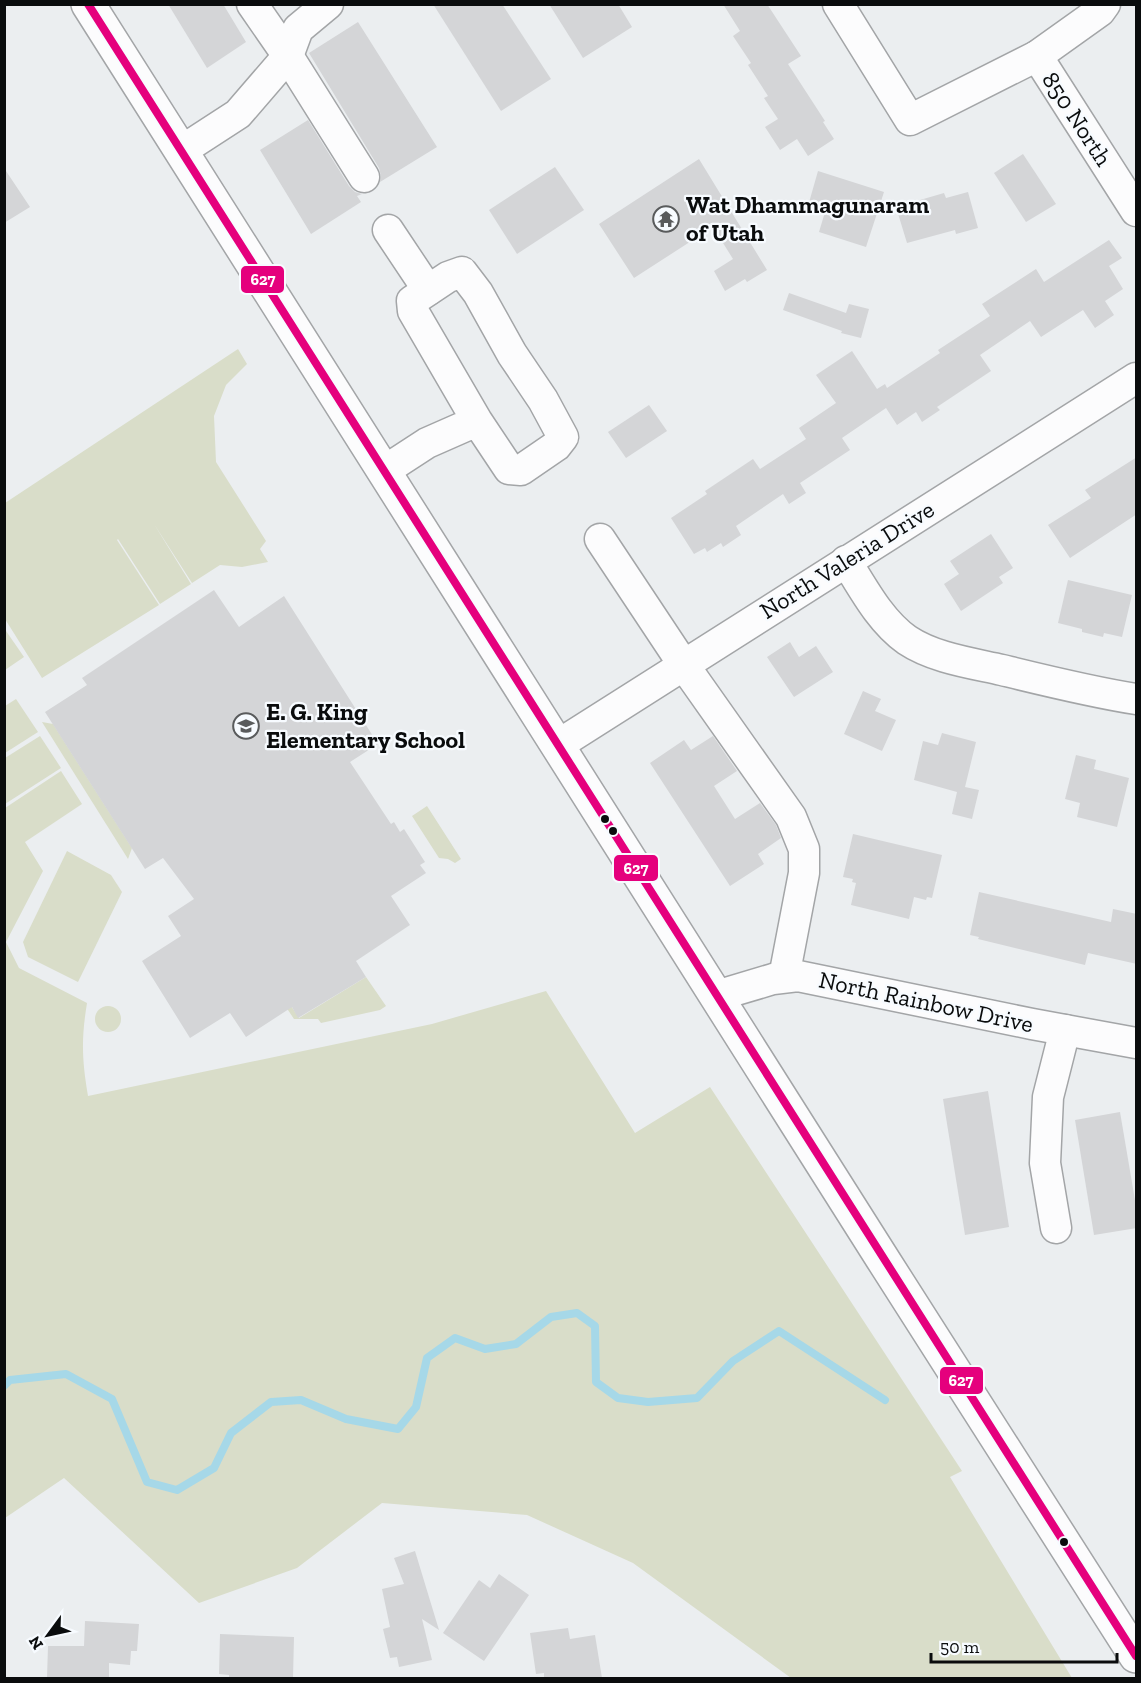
<svg xmlns="http://www.w3.org/2000/svg" width="1141" height="1683" font-family="'Zilla Slab',serif">
<rect width="100%" height="100%" fill="#ebeef0"/>
<g fill="#d9ddc9">
<path d="M 238,349 L 247,364 L 226,385 L 214,416 L 216,462 L 266,541 L 260,549 L 268,562 L 242,567 L 220,565 L 192,583 L 154,524 L 191,584 L 160,604 L 118,539 L 117,540 L 159,605 L 42,678 L 5,619 L 5,503 Z"/>
<path d="M 4,628 L 24,657 L 5,670 L 4,670 Z"/>
<path d="M 16,699 L 38,732 L 5,753 L 5,706 Z"/>
<path d="M 42,722 L 53,724 L 132,848 L 128,859 Z"/>
<path d="M 40,736 L 61,768 L 5,804 L 5,758 Z"/>
<path d="M 61,771 L 82,804 L 25,842 L 43,871 L 6,942 L 19,968 L 87,1003 C 81,1040 82,1060 88,1096 L 432,1024 L 546,991 L 635,1133 L 710,1087 L 962,1471 L 950,1477 L 1072,1678 L 791,1678 L 633,1563 L 527,1515 L 382,1503 L 297,1568 L 199,1603 L 64,1478 L 5,1518 L 5,808 Z"/>
<path d="M 427,806 L 461,859 L 455,863 L 448,859 L 439,858 L 412,816 Z"/>
<path d="M 67,851 L 111,875 L 122,892 L 78,982 L 28,957 L 23,942 Z"/>
<path d="M 366,977 L 386,1006 L 380,1010 L 321,1023 L 318,1019 L 294,1019 L 272,986 L 276,983 L 299,1018 Z"/>
<circle cx="108" cy="1019" r="13"/>
</g>
<g fill="none" stroke-linecap="round" stroke-linejoin="round">
<path stroke="#a6d8e8" stroke-width="8" d="M 4,1386 L 10,1380 L 66,1374 L 112,1399 L 147,1482 L 177,1490 L 214,1468 L 231,1433 L 271,1402 L 301,1400 L 346,1419 L 398,1429 L 416,1407 L 427,1358 L 455,1338 L 485,1349 L 516,1344 L 551,1317 L 577,1313 L 595,1326 L 596,1382 L 618,1398 L 648,1402 L 697,1398 L 733,1361 L 779,1331 L 885,1400"/>
</g>
<g fill="#d4d5d7">
<path d="M 168,4 L 223,4 L 246,42 L 207,68 Z"/>
<path d="M 433,4 L 502,4 L 551,79 L 501,111 Z"/>
<path d="M 549,4 L 618,4 L 632,27 L 583,58 Z"/>
<path d="M 723,4 L 767,4 L 801,56 L 788,64 L 825,121 L 823,122 L 834,139 L 808,156 L 797,139 L 780,150 L 765,127 L 778,119 L 764,98 L 768,96 L 748,65 L 751,63 L 733,36 L 740,31 Z"/>
<path d="M 358,22 L 437,147 L 380,182 L 381,176 L 379,168 L 309,53 Z"/>
<path d="M 308,120 L 349,186 L 355,192 L 362,194 L 357,196 L 361,202 L 311,234 L 260,150 Z"/>
<path d="M 1023,154 L 1056,204 L 1026,222 L 994,173 Z"/>
<path d="M 699,159 L 767,270 L 747,282 L 745,279 L 725,291 L 714,271 L 733,259 L 713,227 L 634,278 L 599,224 Z"/>
<path d="M 555,167 L 584,210 L 517,254 L 489,210 Z"/>
<path d="M 4,168 L 30,207 L 4,223 Z"/>
<path d="M 818,171 L 884,192 L 866,247 L 819,232 L 825,212 L 808,206 Z"/>
<path d="M 968,192 L 978,228 L 956,234 L 955,230 L 907,243 L 896,207 L 944,193 L 946,198 Z"/>
<path d="M 1109,240 L 1122,258 L 1109,266 L 1123,289 L 1105,301 L 1114,315 L 1095,328 L 1083,310 L 1041,337 L 1030,321 L 980,355 L 991,371 L 937,407 L 940,410 L 922,422 L 916,412 L 897,425 L 886,408 L 842,438 L 850,450 L 800,483 L 806,493 L 789,504 L 783,494 L 736,526 L 741,535 L 723,547 L 721,543 L 707,552 L 705,548 L 694,554 L 671,518 L 707,494 L 705,491 L 753,459 L 760,469 L 806,439 L 799,428 L 836,403 L 816,375 L 852,351 L 877,389 L 885,384 L 887,388 L 940,353 L 938,350 L 990,316 L 982,304 L 1036,269 L 1044,282 Z"/>
<path d="M 789,293 L 846,313 L 849,304 L 869,309 L 861,338 L 841,333 L 842,331 L 783,310 Z"/>
<path d="M 649,405 L 667,431 L 626,458 L 608,432 Z"/>
<path d="M 1137,457 L 1137,514 L 1070,558 L 1048,525 L 1091,498 L 1085,490 Z"/>
<path d="M 991,534 L 1013,568 L 999,577 L 1003,583 L 961,611 L 944,584 L 959,574 L 950,561 Z"/>
<path d="M 1068,580 L 1132,595 L 1122,637 L 1104,633 L 1103,637 L 1082,632 L 1082,629 L 1058,623 Z"/>
<path d="M 214,590 L 239,627 L 284,596 L 378,744 L 350,762 L 391,824 L 394,822 L 400,832 L 404,829 L 425,862 L 420,865 L 426,873 L 391,896 L 410,925 L 356,961 L 366,977 L 298,1018 L 292,1007 L 246,1037 L 230,1013 L 190,1038 L 142,961 L 181,936 L 168,916 L 194,899 L 163,858 L 145,869 L 45,712 L 87,685 L 82,678 Z"/>
<path d="M 790,642 L 799,657 L 816,646 L 833,672 L 794,697 L 767,657 Z"/>
<path d="M 863,691 L 881,699 L 875,711 L 896,720 L 882,751 L 844,734 Z"/>
<path d="M 942,733 L 976,742 L 965,787 L 979,790 L 972,819 L 952,814 L 957,792 L 914,780 L 923,741 L 938,745 Z"/>
<path d="M 713,736 L 737,771 L 714,786 L 735,819 L 760,803 L 776,825 L 781,838 L 758,854 L 764,864 L 730,886 L 650,763 L 684,740 L 691,750 Z"/>
<path d="M 1076,755 L 1096,760 L 1094,769 L 1129,778 L 1117,827 L 1077,817 L 1080,803 L 1065,799 Z"/>
<path d="M 853,834 L 942,855 L 932,898 L 927,897 L 926,900 L 914,897 L 909,919 L 851,905 L 856,883 L 852,882 L 853,879 L 843,877 Z"/>
<path d="M 979,892 L 1111,922 L 1113,909 L 1137,914 L 1137,964 L 1088,953 L 1085,965 L 978,939 L 979,937 L 970,935 Z"/>
<path d="M 988,1091 L 1009,1227 L 965,1235 L 943,1099 Z"/>
<path d="M 1120,1112 L 1137,1212 L 1137,1228 L 1094,1235 L 1075,1120 Z"/>
<path d="M 415,1551 L 439,1630 L 422,1619 L 432,1660 L 399,1667 L 397,1657 L 390,1658 L 383,1629 L 390,1627 L 382,1589 L 404,1584 L 394,1558 Z"/>
<path d="M 499,1574 L 529,1595 L 484,1661 L 443,1633 L 479,1580 L 490,1588 Z"/>
<path d="M 85,1621 L 139,1624 L 137,1651 L 131,1651 L 130,1665 L 109,1663 L 109,1678 L 47,1678 L 48,1646 L 84,1646 Z"/>
<path d="M 568,1628 L 570,1639 L 595,1635 L 602,1678 L 544,1678 L 544,1673 L 536,1674 L 530,1633 Z"/>
<path d="M 220,1634 L 294,1637 L 293,1678 L 229,1678 L 229,1675 L 219,1674 Z"/>
</g>
<g fill="none" stroke-linecap="round" stroke-linejoin="round">
<g stroke="#a3a5a7" stroke-width="33">
<g id="minor">
<path d="M 252,4 L 288,56 L 364,177"/>
<path d="M 838,4 L 910,120 L 1037,56 L 1100,11 L 1105,4"/>
<path d="M 1037,56 L 1136,211"/>
<path d="M 181,151 L 238,114 L 288,56 L 298,29 L 328,4"/>
<path d="M 388,230 L 428,290"/>
<path d="M 384,471 L 427,443 L 477,421 L 509,469 L 521,470 L 556,446 L 563,437 L 543,400 L 512,354 L 478,293 L 462,272 L 448,277 L 412,301 L 413,311 L 477,421"/>
<path d="M 600,539 L 683,664 L 791,817 L 804,849 L 804,873 L 784,977"/>
<path d="M 846,561 C 863,588 880,621 907,640 C 934,658 971,663 1002,670 C 1047,681 1091,692 1136,699"/>
<path d="M 558,745 L 1136,378"/>
<path d="M 716,996 L 773,979 L 798,976 L 1032,1024 L 1136,1043"/>
<path d="M 1056,1228 L 1045,1163 L 1048,1097 L 1065,1030"/>
</g>
</g>
<g stroke="#a3a5a7" stroke-width="36">
<path id="major" d="M 88,4 L 882,1258 L 1136,1656"/>
</g>
<use href="#minor" stroke="#fcfcfd" stroke-width="30"/>
<use href="#major" stroke="#fcfcfd" stroke-width="33"/>
<g stroke="#f7fbff" stroke-width="12">
<path id="bus-1" d="M 88,4 L 1136,1656"/>
</g>
<use href="#bus-1" stroke="#e5007d" stroke-width="8"/>
</g>
<defs>
<g id="temple-ring" transform="scale(1.35)"><circle r="9.5" fill="#f7fbff" stroke="#595b5c" stroke-width="1.5"/><path d="M0-6L5-2H3V0L6.5 2.5H4V6H1.5V3h-3V6H-4V2.5H-6.5L-3 0V-2H-5Z" fill="#595b5c"/></g>
<g id="school-ring" transform="scale(1.35)"><circle r="9.5" fill="#f7fbff" stroke="#595b5c" stroke-width="1.5"/><path d="M0-5L7-2L0 1L-7-2ZM-4 1L0 2.5L4 1V4Q0 6-4 4Z" fill="#595b5c"/></g>
</defs>
<g fill-rule="evenodd">
<use href="#temple-ring" x="666" y="219"/>
<use href="#school-ring" x="246" y="726"/>
</g>
<g fill="#0a0c0d" stroke="#f7fbff" stroke-width="2">
<circle cx="605" cy="819" r="5"/>
<circle cx="613" cy="831" r="5"/>
<circle cx="1064" cy="1542" r="5"/>
</g>
<g text-anchor="middle" stroke-width="4.5" stroke-linejoin="round" paint-order="stroke">
<g font-size="24" fill="#0a0c0d" stroke="#f7fbff">
<text transform="translate(1077 119) rotate(57)" y="8">850 North</text>
<text transform="translate(847 560) rotate(-32)" y="8">North Valeria Drive</text>
<text transform="translate(926 1002) rotate(12)" y="8">North Rainbow Drive</text>
</g>
<g font-size="24" font-weight="bold" fill="#0a0c0d" stroke="#f7fbff" text-anchor="start">
<text x="686" y="213">Wat Dhammagunaram<tspan x="686" dy="28">of Utah</tspan></text>
<text x="266" y="720">E. G. King<tspan x="266" dy="28">Elementary School</tspan></text>
</g>
</g>
<g stroke="#f7fbff" stroke-width="2">
<rect x="240" y="265" width="45" height="29" rx="6" fill="#e5007d"/>
<rect x="613" y="854" width="46" height="28" rx="6" fill="#e5007d"/>
<rect x="939" y="1366" width="45" height="29" rx="6" fill="#e5007d"/>
</g>
<g font-size="16" text-anchor="middle" font-weight="bold" fill="#fff">
<text x="263" y="285">627</text>
<text x="636" y="874">627</text>
<text x="961" y="1386">627</text>
</g>
<rect width="1141" height="1683" fill="none" stroke="#0a0c0d" stroke-width="12"/>
<g transform="translate(48 1635) rotate(237)" stroke="#f7fbff" stroke-width="4.5" paint-order="stroke">
<path d="M0-4.5L10 22L0 15L-10 22Z" fill="#0a0c0d"/>
<text y="-9" font-size="16" font-weight="bold" text-anchor="middle" fill="#0a0c0d">N</text>
</g>
<path d="M931 1653v9h186v-9" fill="none" stroke="#0a0c0d" stroke-width="3"/>
<text x="940" y="1653" font-size="18" fill="#0a0c0d" stroke="#f7fbff" stroke-width="4.5" paint-order="stroke">50 m</text>
</svg>
